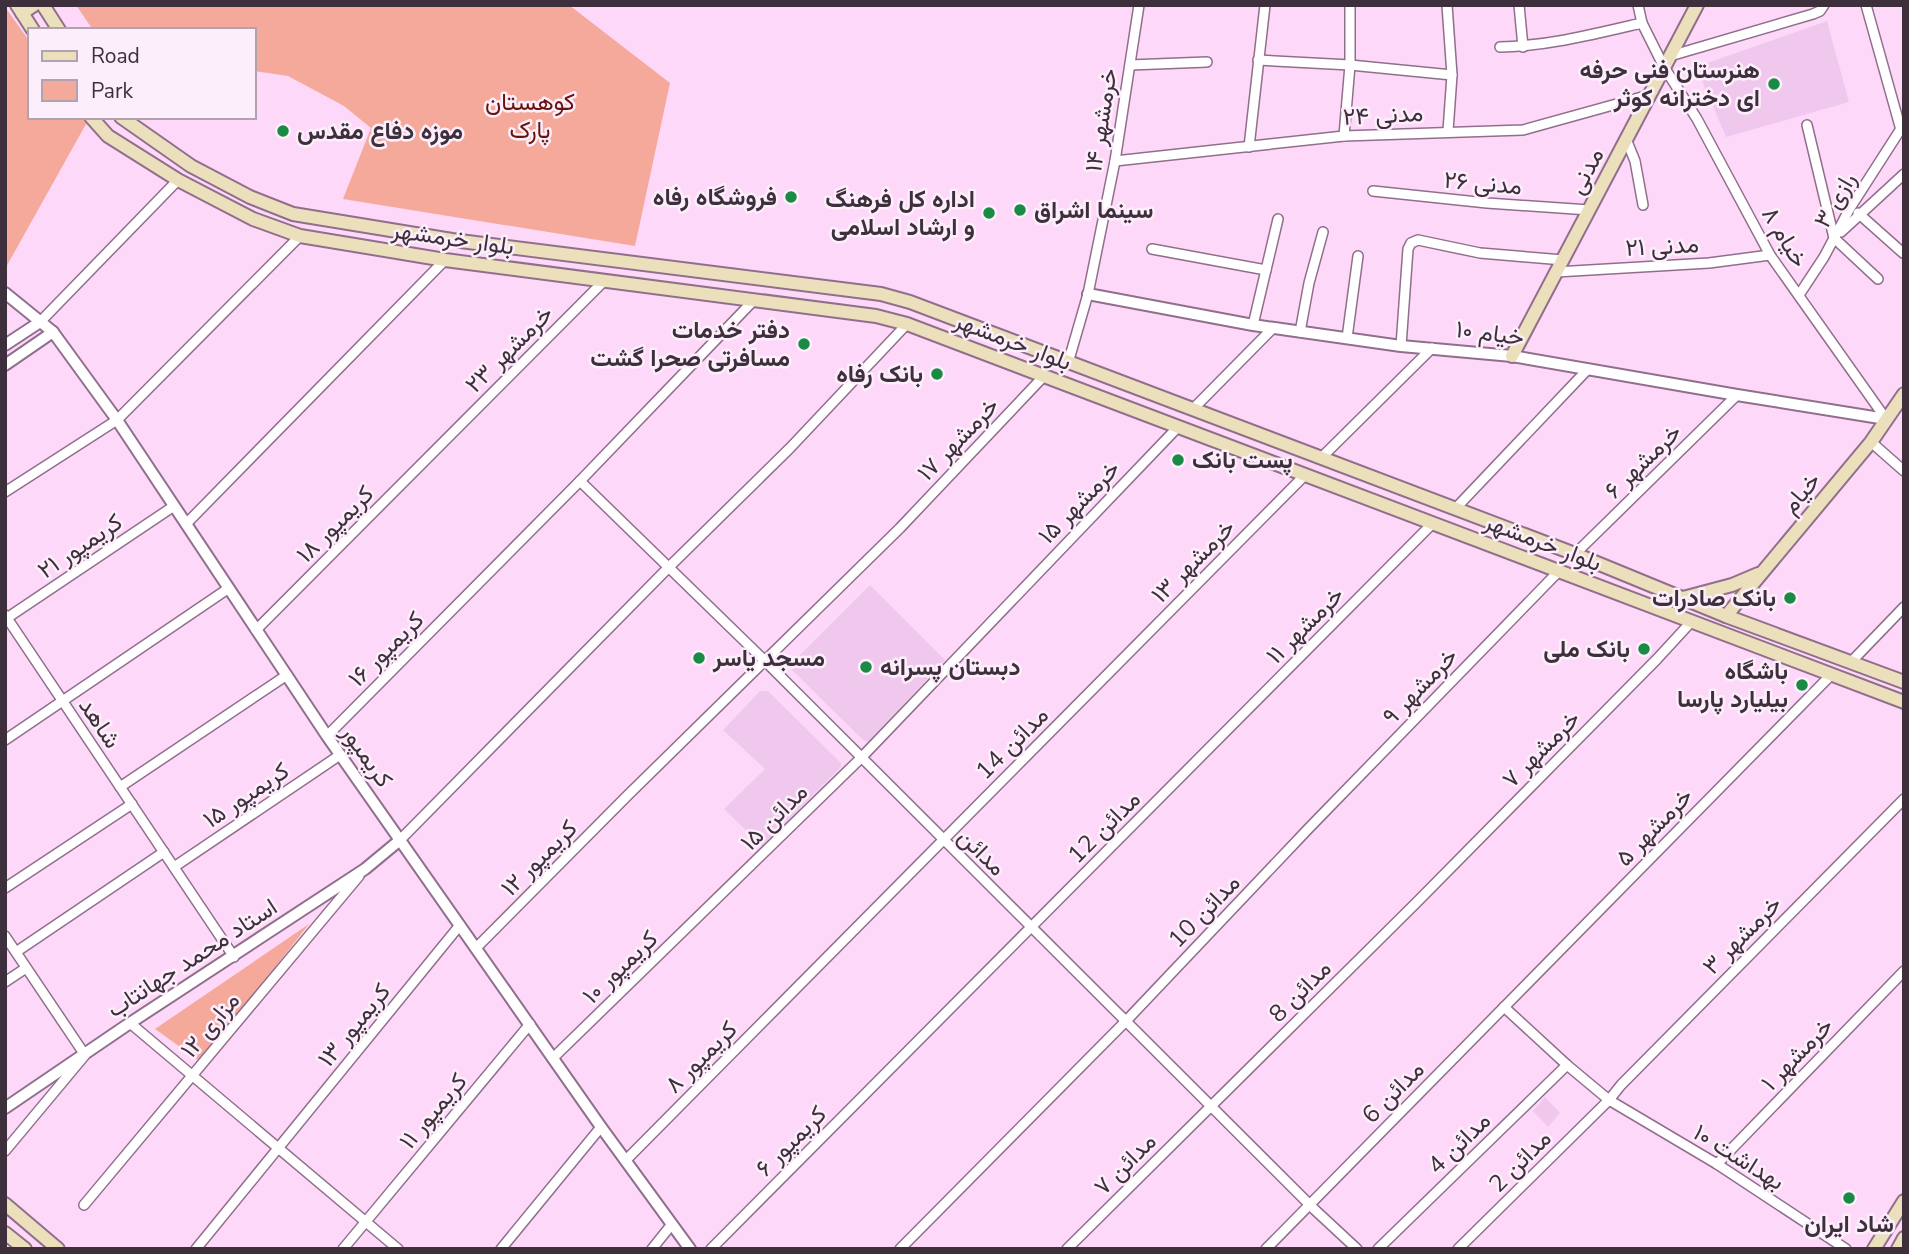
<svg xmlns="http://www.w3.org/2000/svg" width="1909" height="1254" font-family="'Nunito Sans',Vazirmatn,sans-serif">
<rect width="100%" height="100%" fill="#fed8f9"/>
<g fill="#f1c8ed">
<path d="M 1827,21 L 1849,102 L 1726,137 L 1696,67 Z"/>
<path d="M 870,585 L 945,660 L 868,742 L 863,740 L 792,670 L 792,663 Z"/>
<path d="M 760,691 L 768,691 L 841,763 L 841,767 L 762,846 L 724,809 L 765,769 L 723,730 Z"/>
<path d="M 1545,1097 L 1560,1113 L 1548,1127 L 1533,1111 Z"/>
</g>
<g fill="#f5a99b">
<path d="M 76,5 L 569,5 L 670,83 L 635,246 L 343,199 L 371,128 L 344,106 L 288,76 L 254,71 L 254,30 L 93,30 Z"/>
<path d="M 5,7 L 30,42 L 30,117 L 81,117 L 86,124 L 5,269 Z"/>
<path d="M 309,924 L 201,1062 L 155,1029 Z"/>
</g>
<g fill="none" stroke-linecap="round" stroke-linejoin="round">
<g stroke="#906f8c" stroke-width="12">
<g id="minor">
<path d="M 1447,5 L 1452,75 L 1448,131"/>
<path d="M 1519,5 L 1523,47"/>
<path d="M 1638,5 L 1642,23 L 1664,67 L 1697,119 L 1770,255 L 1886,419"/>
<path d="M 1866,5 L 1901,130"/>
<path d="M 1500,47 C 1548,46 1595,34 1642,23"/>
<path d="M 1670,56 L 1813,14 L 1820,11 L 1824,5"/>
<path d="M 1258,60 L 1350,65 L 1452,75"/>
<path d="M 1130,65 L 1207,62"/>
<path d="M 1807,125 L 1834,238"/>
<path d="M 1344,136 L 1350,65 L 1350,5"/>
<path d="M 1626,139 L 1635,161 L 1643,205"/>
<path d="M 1249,147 L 1265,5"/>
<path d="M 1115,161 L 1344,136 L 1523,130 L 1649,95"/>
<path d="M 1373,191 L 1487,203 L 1589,210"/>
<path d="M 1858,213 L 1903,253"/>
<path d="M 1841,232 L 1904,174"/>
<path d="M 1834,238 L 1878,279"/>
<path d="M 1152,249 L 1266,270"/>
<path d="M 1556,272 L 1709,263 L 1770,255"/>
<path d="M 1799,295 L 1824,257 L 1850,208 L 1904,124"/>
<path d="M 40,322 L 178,180"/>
<path d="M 1253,325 L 1278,219"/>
<path d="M 1300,332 L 1309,283 L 1323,232"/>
<path d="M 1347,338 L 1358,256"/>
<path d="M 1401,346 L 1408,249 L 1411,243 L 1418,240 L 1480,253 L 1563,260"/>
<path d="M 1068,363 L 1088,294 L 1115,161 L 1139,5"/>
<path d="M 1193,409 L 1273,328"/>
<path d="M 1871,442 L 1904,471"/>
<path d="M 1321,458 L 1432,348"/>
<path d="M 580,481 L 765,661 L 1315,1210 L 1357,1249"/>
<path d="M 5,492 L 117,420 L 300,236"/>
<path d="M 1455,509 L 1588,369"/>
<path d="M 186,524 L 445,260"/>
<path d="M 1575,554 L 1737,395"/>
<path d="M 5,615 L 234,957"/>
<path d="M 7,618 L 174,506"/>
<path d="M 256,630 L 604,281"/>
<path d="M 1851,662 L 1904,607"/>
<path d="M 327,736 L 580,481 L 754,300"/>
<path d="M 5,740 L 229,588"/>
<path d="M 120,787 L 287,675"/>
<path d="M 400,840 L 668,568 L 790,448 L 907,324"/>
<path d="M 174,867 L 340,755"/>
<path d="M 5,888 L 132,804"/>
<path d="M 5,936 L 85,1055 L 5,1151"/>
<path d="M 476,948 L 628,795 L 900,528 L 1044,376"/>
<path d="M 16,952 L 164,852"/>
<path d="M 5,982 L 26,968"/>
<path d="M 1504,1007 L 1567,1065 L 1609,1100 L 1717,1164 L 1846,1249"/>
<path d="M 130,1023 L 398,1249"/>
<path d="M 553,1058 L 861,758 L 1178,427"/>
<path d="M 626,1160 L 1305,475"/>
<path d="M 1717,1164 L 1904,971"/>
<path d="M 84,1205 L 359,876"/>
<path d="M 196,1249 L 460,925"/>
<path d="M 343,1249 L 530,1024"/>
<path d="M 501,1249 L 601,1127"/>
<path d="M 652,1249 L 672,1224"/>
<path d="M 711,1249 L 1433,523"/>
<path d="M 900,1249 L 1126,1021 L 1309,828 L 1559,571"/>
<path d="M 1067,1249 L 1416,903 L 1657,659 L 1692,621"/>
<path d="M 1266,1249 L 1832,674"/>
<path d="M 1378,1249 L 1567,1065"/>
<path d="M 1458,1249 L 1609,1100 L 1621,1085 L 1904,799"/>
</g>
</g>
<g stroke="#906f8c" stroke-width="14">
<g id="tertiary">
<path d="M 5,293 L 53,332 L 117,420 L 327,736 L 601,1127 L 690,1249"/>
<path d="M 1088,294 L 1253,325 L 1401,346 L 1512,356 L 1737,395 L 1886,419"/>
<path d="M 5,345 L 40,322"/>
<path d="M 5,365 L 53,332"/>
<path d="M 5,1108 L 130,1023 L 365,869 L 400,840"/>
</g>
</g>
<g stroke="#906f8c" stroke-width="16">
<g id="secondary">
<path d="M 17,5 L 33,30"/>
<path d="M 43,5 L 59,30"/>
<path d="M 22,13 L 34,5"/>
<path d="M 91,117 L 108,136 L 178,180 L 253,219 L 300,236 L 445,260 L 876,316 L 907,324 L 1904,702"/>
<path d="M 121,117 L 191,166 L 250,197 L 293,214 L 452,240 L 881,294 L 910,302 L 1575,554 L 1726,616 L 1904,682"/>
<path d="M 1512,356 L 1697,5"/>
<path d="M 1683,598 L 1732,585 L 1758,574"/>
<path d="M 1726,616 L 1871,442 L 1904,394"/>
<path d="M 5,1204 L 58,1249"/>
<path d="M 5,1233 L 25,1249"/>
<path d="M 1874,1249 L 1904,1201"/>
<path d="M 1898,1249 L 1904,1238"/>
</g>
</g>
<use href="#minor" stroke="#fff" stroke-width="9"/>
<use href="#tertiary" stroke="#fff" stroke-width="10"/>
<use href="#secondary" stroke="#ebe0bb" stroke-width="12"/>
</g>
<g fill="#1a8b44" stroke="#fdeefb" stroke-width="2.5">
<circle cx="1774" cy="84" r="7"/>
<circle cx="283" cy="131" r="7"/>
<circle cx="791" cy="197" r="7"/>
<circle cx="1020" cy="210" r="7"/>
<circle cx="989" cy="213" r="7"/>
<circle cx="804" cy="344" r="7"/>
<circle cx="937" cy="374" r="7"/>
<circle cx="1178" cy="460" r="7"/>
<circle cx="1790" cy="598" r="7"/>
<circle cx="1644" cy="649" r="7"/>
<circle cx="699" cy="658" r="7"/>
<circle cx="866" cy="667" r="7"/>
<circle cx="1802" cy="685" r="7"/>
<circle cx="1849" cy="1198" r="7"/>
</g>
<g text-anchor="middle" stroke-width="5" stroke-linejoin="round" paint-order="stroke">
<g font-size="24" font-weight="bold" fill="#3d2f3b" stroke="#fdeefb" text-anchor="end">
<text x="1760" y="78">هنرستان فنی حرفه<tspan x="1760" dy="28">ای دخترانه کوثر</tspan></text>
<text x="297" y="139" text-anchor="start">موزه دفاع مقدس</text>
<text x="777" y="205">فروشگاه رفاه</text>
<text x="975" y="207">اداره کل فرهنگ<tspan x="975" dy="28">و ارشاد اسلامی</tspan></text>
<text x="1034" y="218" text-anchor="start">سینما اشراق</text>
<text x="790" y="338">دفتر خدمات<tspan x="790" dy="28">مسافرتی صحرا گشت</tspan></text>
<text x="923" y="382">بانک رفاه</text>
<text x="1192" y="468" text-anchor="start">پست بانک</text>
<text x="1776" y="606">بانک صادرات</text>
<text x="1630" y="657">بانک ملی</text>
<text x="713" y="666" text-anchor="start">مسجد یاسر</text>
<text x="880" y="675" text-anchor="start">دبستان پسرانه</text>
<text x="1788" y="679">باشگاه<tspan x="1788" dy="28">بیلیارد پارسا</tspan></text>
<text x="1849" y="1232" text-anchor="middle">شاد ایران</text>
</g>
<g font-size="24" fill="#66130a" stroke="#fdeefb">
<text x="530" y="110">کوهستان<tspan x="530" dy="28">پارک</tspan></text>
</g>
<g font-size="24" fill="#3d2f3b" stroke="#fdeefb">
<text transform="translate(1383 115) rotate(-3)" y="8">مدنی ۲۴</text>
<text transform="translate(1101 120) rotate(-81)" y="8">خرمشهر ۱۴</text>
<text transform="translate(1586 171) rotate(-62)" y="8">مدنی</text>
<text transform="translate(1483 183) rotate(5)" y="8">مدنی ۲۶</text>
<text transform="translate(1835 200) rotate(-60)" y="8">رازی ۳</text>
<text transform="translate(1785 237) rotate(59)" y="8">خیام ۸</text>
<text transform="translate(453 238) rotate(8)" y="8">بلوار خرمشهر</text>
<text transform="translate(1662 246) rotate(-3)" y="8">مدنی ۲۱</text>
<text transform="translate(1490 333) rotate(7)" y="8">خیام ۱۰</text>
<text transform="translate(1013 341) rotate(21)" y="8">بلوار خرمشهر</text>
<text transform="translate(509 349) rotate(-45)" y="8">خرمشهر ۲۳</text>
<text transform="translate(958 439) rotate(-46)" y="8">خرمشهر ۱۷</text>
<text transform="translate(1643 461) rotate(-44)" y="8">خرمشهر ۶</text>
<text transform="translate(1801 493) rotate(-50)" y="8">خیام</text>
<text transform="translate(1079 502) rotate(-46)" y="8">خرمشهر ۱۵</text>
<text transform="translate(335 524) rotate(-45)" y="8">کریمپور ۱۸</text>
<text transform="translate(1543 542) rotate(21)" y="8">بلوار خرمشهر</text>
<text transform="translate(80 546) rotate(-34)" y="8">کریمپور ۲۱</text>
<text transform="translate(1193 561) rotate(-45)" y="8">خرمشهر ۱۳</text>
<text transform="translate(1305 625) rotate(-45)" y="8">خرمشهر ۱۱</text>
<text transform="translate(386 649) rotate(-45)" y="8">کریمپور ۱۶</text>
<text transform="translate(1420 686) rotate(-46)" y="8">خرمشهر ۹</text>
<text transform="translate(100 723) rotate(56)" y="8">شاهد</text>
<text transform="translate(1012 743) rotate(-45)" y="8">مدائن 14</text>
<text transform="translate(1541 749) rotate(-45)" y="8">خرمشهر ۷</text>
<text transform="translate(367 756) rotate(55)" y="8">کریمپور</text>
<text transform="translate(246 795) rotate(-34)" y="8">کریمپور ۱۵</text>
<text transform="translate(774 817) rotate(-45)" y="8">مدائن ۱۵</text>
<text transform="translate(1104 827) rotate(-45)" y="8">مدائن 12</text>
<text transform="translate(1654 827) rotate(-46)" y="8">خرمشهر ۵</text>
<text transform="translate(982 852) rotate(45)" y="8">مدائن</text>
<text transform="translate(539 858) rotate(-45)" y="8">کریمپور ۱۲</text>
<text transform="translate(1204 911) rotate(-46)" y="8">مدائن 10</text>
<text transform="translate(1742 935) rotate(-45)" y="8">خرمشهر ۳</text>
<text transform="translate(192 958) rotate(-33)" y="8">استاد محمد جهانتاب</text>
<text transform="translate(620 967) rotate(-44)" y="8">کریمپور ۱۰</text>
<text transform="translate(1300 991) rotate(-45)" y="8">مدائن 8</text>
<text transform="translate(210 1025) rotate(-50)" y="8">مزاری ۱۲</text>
<text transform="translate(354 1025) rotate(-51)" y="8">کریمپور ۱۳</text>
<text transform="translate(1797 1054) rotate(-46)" y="8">خرمشهر ۱</text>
<text transform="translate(701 1057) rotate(-45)" y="8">کریمپور ۸</text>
<text transform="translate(1393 1092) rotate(-45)" y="8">مدائن 6</text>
<text transform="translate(433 1111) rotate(-50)" y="8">کریمپور ۱۱</text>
<text transform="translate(791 1141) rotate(-45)" y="8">کریمپور ۶</text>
<text transform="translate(1459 1143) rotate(-44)" y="8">مدائن 4</text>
<text transform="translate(1739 1157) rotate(32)" y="8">بهداشت ۱۰</text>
<text transform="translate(1520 1161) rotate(-45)" y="8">مدائن 2</text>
<text transform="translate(1125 1164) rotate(-45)" y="8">مدائن ۷</text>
</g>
</g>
<rect width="1909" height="1254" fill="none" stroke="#3d2f3b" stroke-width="14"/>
<rect x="28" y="28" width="228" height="91" fill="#fdeefb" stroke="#b0a2ae" stroke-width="2"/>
<rect x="42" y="51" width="35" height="10" fill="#ebe0bb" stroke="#b0a2ae" stroke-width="2"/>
<text x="91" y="63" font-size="21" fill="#3d2f3b">Road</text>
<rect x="42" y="80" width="35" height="21" fill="#f5a99b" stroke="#b0a2ae" stroke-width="2"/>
<text x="91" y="98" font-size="21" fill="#3d2f3b">Park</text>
</svg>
